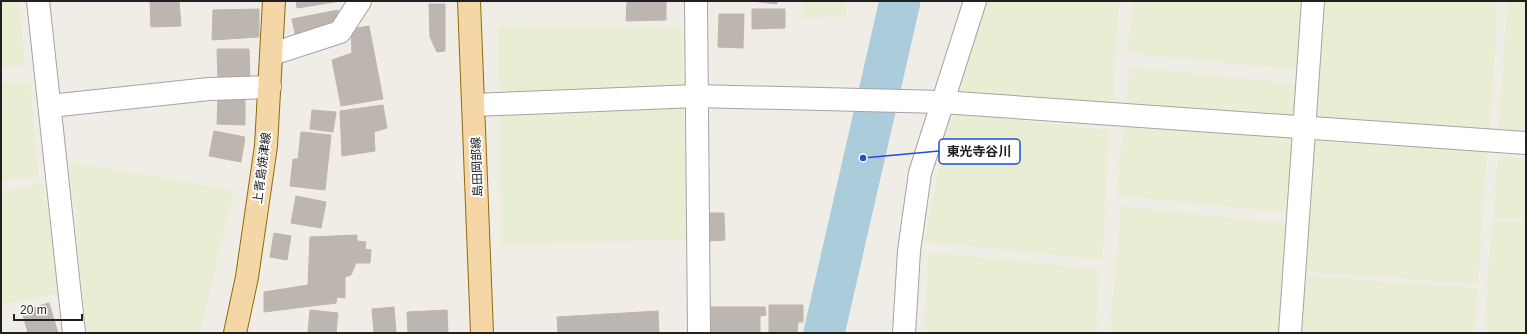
<svg xmlns="http://www.w3.org/2000/svg" width="1527" height="334" font-family="Arial,'Noto Sans JP',sans-serif">
<rect width="100%" height="100%" fill="#f0ede7"/>
<g fill="#e9edd4">
<path d="M 1,1 L 19,1 L 25,66 L 1,67 Z"/>
<path d="M 804,1 L 846,1 L 846,16 L 803,19 Z"/>
<path d="M 985,1 L 1119,1 L 1113,103 L 956,93 Z"/>
<path d="M 1133,1 L 1309,1 L 1304,71 L 1127,53 Z"/>
<path d="M 1325,1 L 1498,1 L 1490,130 L 1315,120 Z"/>
<path d="M 1508,1 L 1526,1 L 1526,133 L 1498,131 Z"/>
<path d="M 498,26 L 681,28 L 688,240 L 501,245 Z"/>
<path d="M 1130,67 L 1301,84 L 1293,213 L 1116,196 Z"/>
<path d="M 1,82 L 30,82 L 39,176 L 1,181 Z"/>
<path d="M 950,113 L 1109,130 L 1102,260 L 924,242 Z"/>
<path d="M 1315,141 L 1487,151 L 1478,284 L 1305,272 Z"/>
<path d="M 1498,156 L 1526,159 L 1526,219 L 1493,217 Z"/>
<path d="M 70,162 L 234,190 L 200,333 L 86,333 Z"/>
<path d="M 43,183 L 61,293 L 1,305 L 1,191 Z"/>
<path d="M 1121,206 L 1292,224 L 1286,333 L 1110,333 Z"/>
<path d="M 1492,220 L 1526,223 L 1526,333 L 1484,333 Z"/>
<path d="M 929,252 L 1100,269 L 1096,333 L 923,333 Z"/>
<path d="M 1306,276 L 1478,288 L 1475,333 L 1302,333 Z"/>
</g>
<g fill="none" stroke-linecap="round" stroke-linejoin="round">
<path stroke="#abccda" stroke-width="41" d="M 824,333 L 900,1"/>
</g>
<g fill="#bdb6b0" stroke="#c0b5aa">
<path d="M 150,1 L 179,1 L 181,26 L 151,27 Z"/>
<path d="M 296,1 L 341,1 L 297,8 Z"/>
<path d="M 627,1 L 666,1 L 666,20 L 626,21 Z"/>
<path d="M 751,1 L 777,1 L 777,4 Z"/>
<path d="M 429,4 L 445,4 L 445,51 L 437,52 L 430,37 Z"/>
<path d="M 259,9 L 259,37 L 212,40 L 213,10 Z"/>
<path d="M 752,9 L 785,9 L 785,28 L 752,29 Z"/>
<path d="M 338,10 L 339,26 L 296,38 L 292,19 Z"/>
<path d="M 719,14 L 744,14 L 743,48 L 718,47 Z"/>
<path d="M 369,26 L 383,99 L 341,106 L 332,60 L 352,53 L 351,29 Z"/>
<path d="M 217,49 L 249,49 L 250,81 L 218,81 Z"/>
<path d="M 218,96 L 245,97 L 245,125 L 217,124 Z"/>
<path d="M 383,105 L 387,128 L 374,132 L 375,151 L 342,156 L 340,111 Z"/>
<path d="M 312,110 L 336,112 L 333,132 L 310,129 Z"/>
<path d="M 214,131 L 245,137 L 241,162 L 209,156 Z"/>
<path d="M 301,132 L 331,135 L 325,190 L 290,186 L 293,159 L 298,159 Z"/>
<path d="M 296,196 L 326,202 L 321,228 L 291,223 Z"/>
<path d="M 709,213 L 724,213 L 725,240 L 710,241 Z"/>
<path d="M 274,233 L 291,236 L 287,260 L 270,257 Z"/>
<path d="M 357,235 L 357,241 L 366,242 L 365,249 L 371,250 L 370,263 L 356,263 L 351,275 L 345,277 L 345,298 L 337,297 L 336,303 L 264,312 L 264,292 L 308,285 L 310,237 Z"/>
<path d="M 49,303 L 58,333 L 28,333 L 22,311 Z"/>
<path d="M 769,305 L 803,305 L 803,322 L 798,322 L 797,333 L 769,333 Z"/>
<path d="M 394,307 L 396,333 L 374,333 L 372,309 Z"/>
<path d="M 711,307 L 765,307 L 766,315 L 760,316 L 760,333 L 711,333 Z"/>
<path d="M 310,310 L 338,313 L 336,333 L 308,333 Z"/>
<path d="M 447,310 L 448,333 L 408,333 L 407,312 Z"/>
<path d="M 658,311 L 659,333 L 558,333 L 557,317 Z"/>
</g>
<g fill="none" stroke-linecap="round" stroke-linejoin="round">
<g stroke="#a4a4a4" stroke-width="24">
<g id="minor">
<path d="M 38,1 L 74,333"/>
<path d="M 696,1 L 699,333"/>
<path d="M 272,54 L 340,32 L 360,1"/>
<path d="M 474,105 L 696,96 L 942,102 L 1526,143"/>
<path d="M 50,106 L 209,89 L 270,87"/>
<path d="M 904,333 L 909,251 L 920,173 L 975,1"/>
<path d="M 1290,333 L 1313,1"/>
</g>
</g>
<g stroke="#8f6b0c" stroke-width="24">
<g id="major">
<path d="M 469,1 L 482,333"/>
<path d="M 235,333 L 247,277 L 266,146 L 274,1"/>
</g>
</g>
<use href="#minor" stroke="#fff" stroke-width="22"/>
<use href="#major" stroke="#f5d7a7" stroke-width="22"/>
</g>
<g text-anchor="middle" stroke-width="4" stroke-linejoin="round" paint-order="stroke">
<g font-size="12" fill="#202020" stroke="#fff">
<text transform="translate(477 167) rotate(-92)" y="4">島田岡部線</text>
<text transform="translate(262 168) rotate(-83)" y="4">上青島焼津線</text>
</g>
</g>
<path fill="none" stroke="#1d4ed8" stroke-width="1.5" d="M863 158L939 151"/>
<circle fill="#1d4ed8" stroke="#fff" stroke-width="1.5" cx="863" cy="158" r="4"/>
<rect fill="#fff" stroke="#1d4ed8" stroke-width="1.5" x="939" y="139" width="81" height="25" rx="4"/>
<g font-size="13" text-anchor="middle" font-weight="bold" fill="#202020">
<text x="979" y="156">東光寺谷川</text>
</g>
<rect width="1527" height="334" fill="none" stroke="#202020" stroke-width="4"/>
<path d="M14 314v6h68v-6" fill="none" stroke="#202020" stroke-width="2"/>
<text x="20" y="314" font-size="12" fill="#202020" stroke="#ffffff" stroke-width="3" paint-order="stroke">20 m</text>
</svg>
